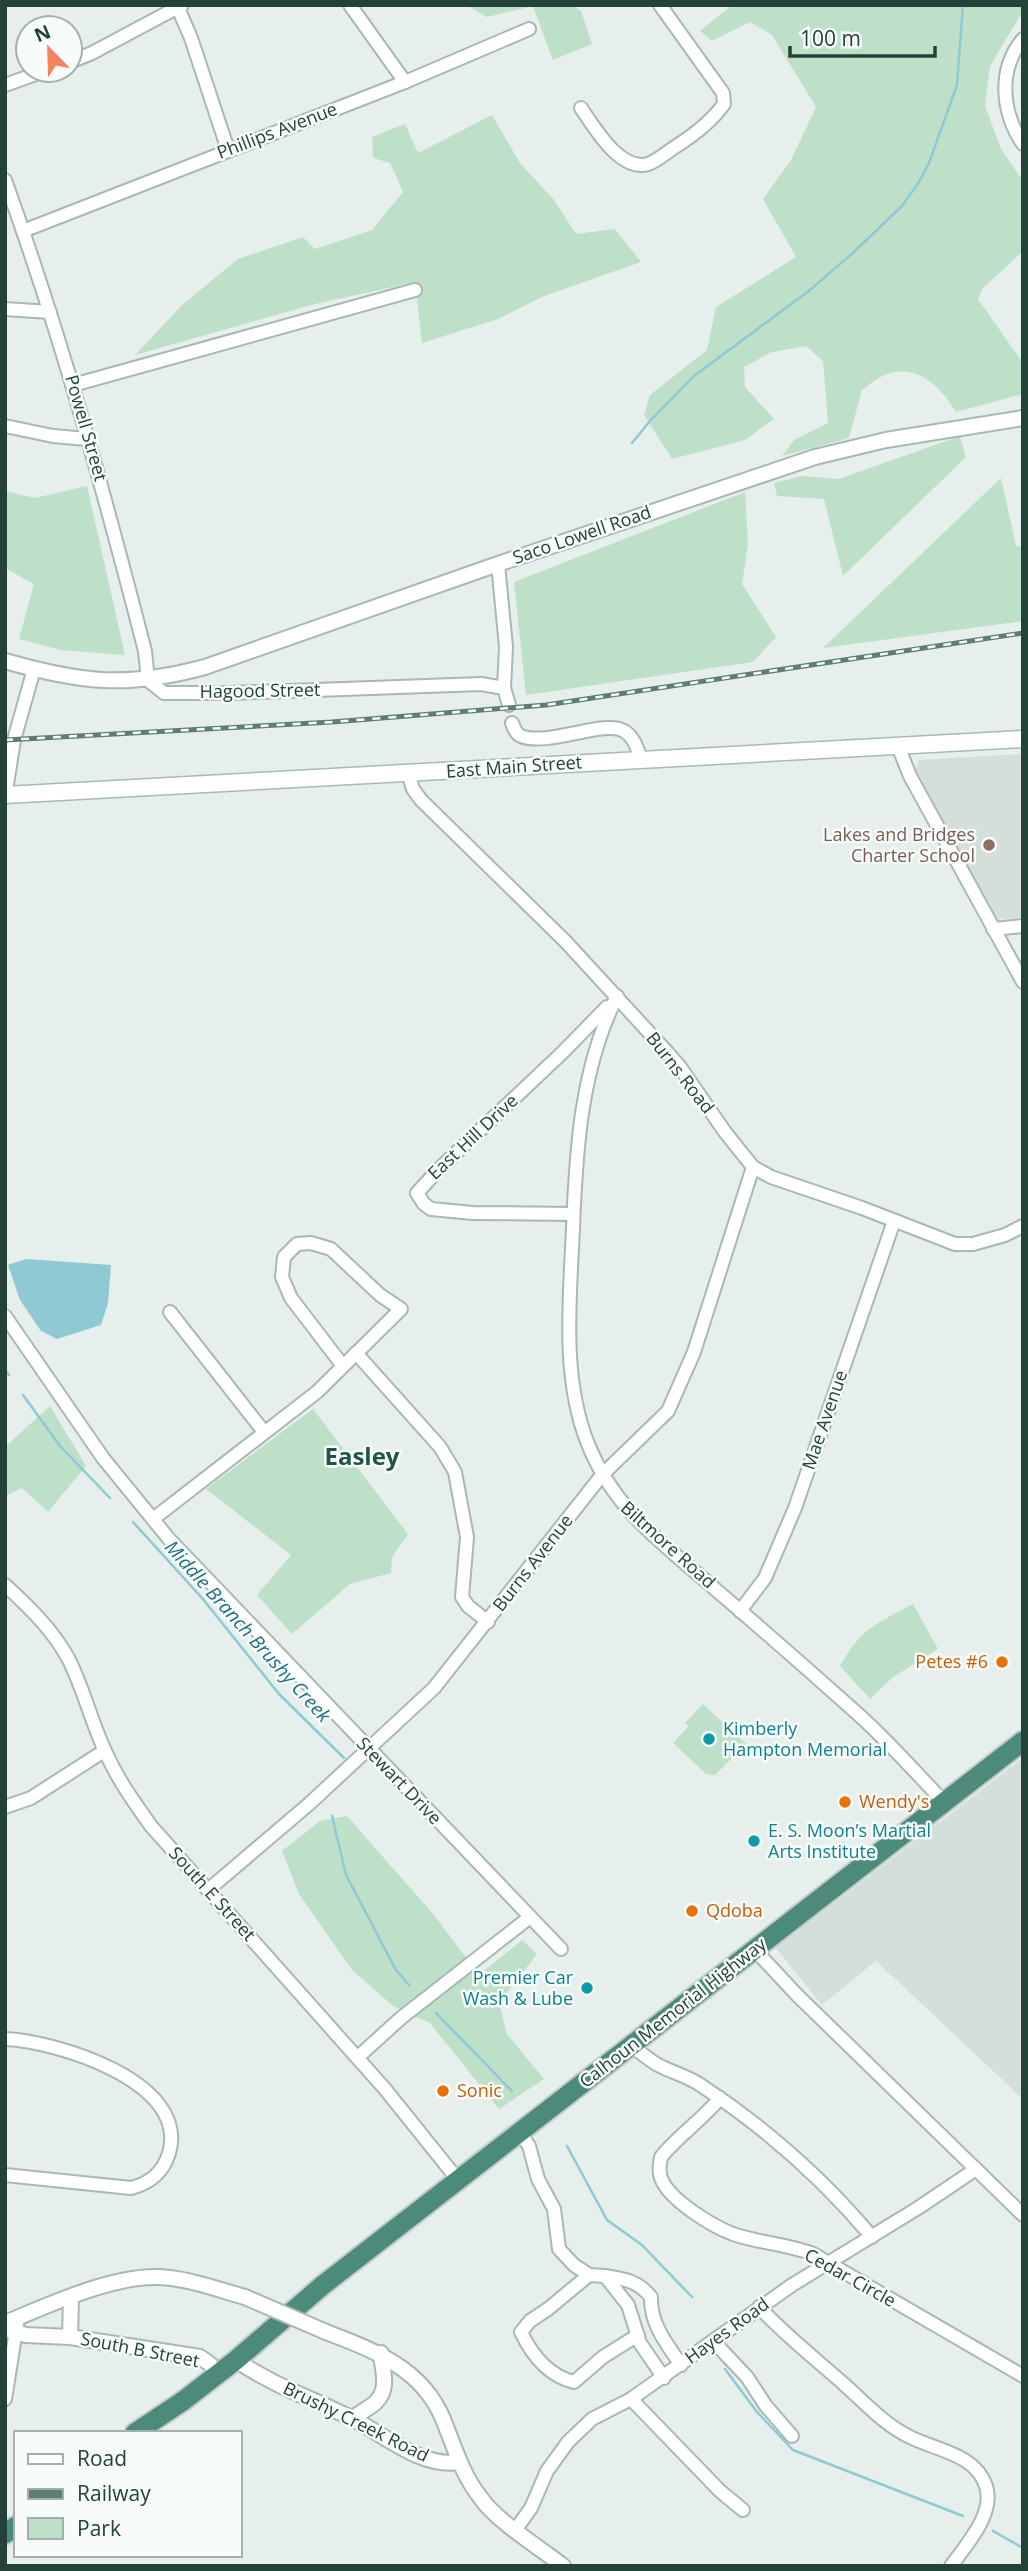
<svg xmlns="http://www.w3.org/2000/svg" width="1028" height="2571" font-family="'Open Sans',sans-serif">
<rect width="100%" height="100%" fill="#e6efeb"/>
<g fill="#d4dfda">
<path d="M 1023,754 L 1023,918 L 996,919 L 914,773 L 919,760 Z"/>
<path d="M 1023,1758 L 1023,2099 L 876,1961 L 822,2005 L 776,1948 Z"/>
</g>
<g fill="#bfe0c8">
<path d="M 466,5 L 572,5 L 581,11 L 592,44 L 553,60 L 533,6 L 487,17 Z"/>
<path d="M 732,5 L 1023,5 L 1023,11 L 990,66 L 985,106 L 1001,149 L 1023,181 L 1023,251 L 982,289 L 978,299 L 1023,363 L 1023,394 L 956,412 C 941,387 917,362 885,375 C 877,378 869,385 862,390 L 849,438 L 782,456 L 794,440 L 828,423 L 823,361 L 806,346 L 772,352 L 744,367 L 745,387 L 774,419 L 745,440 L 672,459 L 644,415 L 650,395 L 707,350 L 716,307 L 796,257 L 763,199 L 791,160 L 816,107 L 772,35 L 750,22 L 712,41 L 700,31 Z"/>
<path d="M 492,115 L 520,163 L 554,200 L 576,234 L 615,229 L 641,262 L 544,296 L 498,319 L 422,343 L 415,282 L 311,305 L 135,355 L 182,305 L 238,259 L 303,237 L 315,249 L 372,230 L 403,192 L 390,163 L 373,158 L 372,137 L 405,124 L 418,153 Z"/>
<path d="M 960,436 L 966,457 L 843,576 L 824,499 L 777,496 L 774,483 L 802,476 L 839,479 Z"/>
<path d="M 1001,478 L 1016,546 L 1023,547 L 1023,621 L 823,648 Z"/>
<path d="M 87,486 L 125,655 L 61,650 L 19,639 L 34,584 L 5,568 L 5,491 L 35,498 Z"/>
<path d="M 745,492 L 748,544 L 742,584 L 776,637 L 753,662 L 526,695 L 514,582 Z"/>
<path d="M 50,1406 L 86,1466 L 48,1512 L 22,1488 L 5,1496 L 5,1447 Z"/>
<path d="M 313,1409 L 408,1534 L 392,1557 L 391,1573 L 350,1584 L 292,1634 L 257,1595 L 291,1555 L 206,1489 Z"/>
<path d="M 913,1604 L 938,1649 L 893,1677 L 870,1699 L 840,1666 C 862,1627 876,1624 913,1604 Z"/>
<path d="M 703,1704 L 746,1744 L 715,1775 L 706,1774 L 673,1743 L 689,1726 L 685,1723 Z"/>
<path d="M 347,1816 L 434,1915 L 479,1975 L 522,1940 L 537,1954 L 499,2003 L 507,2034 L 544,2079 L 499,2109 L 430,2023 L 393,2006 L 352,1970 L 299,1894 L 282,1851 L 320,1821 Z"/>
</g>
<path fill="#8ec9d4" d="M 26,1259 L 111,1265 L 108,1303 L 101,1325 L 57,1339 L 41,1331 L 20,1300 L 8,1265 Z"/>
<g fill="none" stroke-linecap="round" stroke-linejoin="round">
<g stroke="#8ec9d4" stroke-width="2.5">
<path d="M 632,443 L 650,421 L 694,376 L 810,290 L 855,251 L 902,206 L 919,182 L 929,163 L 957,85 L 963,5"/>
<path d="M 5,1370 L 9,1375"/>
<path d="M 23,1395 L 60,1446 L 110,1498"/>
<path d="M 133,1522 L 202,1598 L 279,1694 L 344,1758"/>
<path d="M 332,1816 L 346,1875 L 396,1970 L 409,1985"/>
<path d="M 436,2013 L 512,2091"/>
<path d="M 567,2146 L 607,2220 L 642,2245 L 692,2297"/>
<path d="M 725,2369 L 757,2412 L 793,2450 L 963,2516"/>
<path d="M 993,2531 L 1023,2548"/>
</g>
<g stroke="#a8b8b2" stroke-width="16">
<g id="minor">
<path d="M 350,5 L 405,82"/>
<path d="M 178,8 L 191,38 L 228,150"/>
<path d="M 1023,39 C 997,70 1002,113 1023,144"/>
<path d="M 70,62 L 92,53 L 182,5"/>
<path d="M 5,85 L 47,70"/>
<path d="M 581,108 C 594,127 620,172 648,164 C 657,161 667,152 675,147 C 694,135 711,122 724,104 L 723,93 L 660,5"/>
<path d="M 5,180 C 61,335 104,492 145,651 L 148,680 L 164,693 L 231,693 L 481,684 L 504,688 L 509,705"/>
<path d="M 23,231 L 405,82 L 529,29"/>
<path d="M 5,309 L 50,312"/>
<path d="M 73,385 L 415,290"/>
<path d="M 5,426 L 53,436 L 87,439"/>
<path d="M 498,564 L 506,647 L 504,688"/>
<path d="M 512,723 C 514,728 516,734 521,736 C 547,747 605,719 624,731 C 634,737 637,748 641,759"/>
<path d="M 898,746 L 910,776 L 1023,982"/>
<path d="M 408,773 L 413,789 L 421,800 L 566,942 L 667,1052 L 680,1067 L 725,1132 L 753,1167 L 771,1177 L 862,1208 L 955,1244 L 973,1244 L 1005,1235 L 1023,1226"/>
<path d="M 5,797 L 14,740 L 34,669"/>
<path d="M 993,929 L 1023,926"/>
<path d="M 617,996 C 581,1068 576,1149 573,1228 C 570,1298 561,1377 588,1444 C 615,1511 663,1543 715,1589 C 763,1630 811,1672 859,1715 C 889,1742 916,1773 944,1802"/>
<path d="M 573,1214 L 473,1213 L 431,1209 L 424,1204 L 417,1193 L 439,1169 L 562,1053 L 607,1007"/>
<path d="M 170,1312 L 264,1432"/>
<path d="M 5,1316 L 103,1458 L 169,1539 L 561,1949"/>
<path d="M 356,1353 L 440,1447 L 455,1472 L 467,1537 L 462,1597 L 468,1606 L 488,1622"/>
<path d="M 153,1519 L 317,1392 L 401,1309 L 380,1295 L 331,1249 L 311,1243 L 297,1244 L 284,1257 L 282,1277 L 291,1298 L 343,1366"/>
<path d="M 5,1585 C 29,1607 52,1629 68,1658 C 84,1689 91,1722 106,1753 C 118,1780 134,1802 151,1826 L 385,2089 L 458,2180"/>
<path d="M 740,1611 L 765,1578 L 795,1508 L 894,1221"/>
<path d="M 5,1807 L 31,1798 L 104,1751"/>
<path d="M 208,1890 L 309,1804 L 434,1688 L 602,1475 L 668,1411 L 694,1352 L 753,1167"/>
<path d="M 754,1949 L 797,1995 L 1023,2215"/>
<path d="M 5,2039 C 57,2041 190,2082 169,2153 C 163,2173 150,2183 131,2188 L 5,2175"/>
<path d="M 632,2046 C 640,2052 649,2060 658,2065 C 673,2073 688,2076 702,2086 C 764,2127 824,2180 872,2237"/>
<path d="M 358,2057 L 401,2018 L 530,1917"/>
<path d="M 720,2098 C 702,2120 679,2135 661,2157 C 660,2164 658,2171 661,2178 C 669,2200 712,2226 733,2234 C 759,2243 787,2244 813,2254 L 1023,2376"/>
<path d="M 519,2131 L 529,2146 L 538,2179 L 554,2209 L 559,2249 L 574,2265 L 589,2275 L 605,2276 L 628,2305 L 640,2343 L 664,2378"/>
<path d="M 589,2275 L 548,2309 L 530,2321 L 521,2332 C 532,2355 549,2376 574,2382 L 603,2357 L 638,2335"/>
<path d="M 605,2276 C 625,2279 638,2281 651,2297 C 650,2324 667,2344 681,2365"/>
<path d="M 759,2307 C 786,2336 817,2360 846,2386 C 866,2404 884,2424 908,2436 C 934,2450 975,2453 986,2486 C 995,2514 966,2545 951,2566"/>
<path d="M 714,2342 L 747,2377 L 766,2406 L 792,2436"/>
<path d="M 5,2399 L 17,2324"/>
<path d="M 631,2399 L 720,2491 L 743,2510"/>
<path d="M 516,2529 L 531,2508 L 547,2471 L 568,2442 L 592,2419 L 631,2399 L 792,2285 L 918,2208 L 976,2169"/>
</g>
</g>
<g stroke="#a8b8b2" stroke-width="18">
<g id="tertiary">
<path d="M 5,661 C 82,683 127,688 205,667 L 498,564 L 815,457 L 886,440 L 1023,418"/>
<path d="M 5,2323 C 48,2305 109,2277 155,2277 C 185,2277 216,2289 245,2297"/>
<path d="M 5,2329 L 26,2335 L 70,2337 L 200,2357 L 210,2364"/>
<path d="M 326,2332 C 373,2350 422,2368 443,2419 C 454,2446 462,2474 480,2497 C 496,2521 539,2547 563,2566"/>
<path d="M 70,2337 L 71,2297"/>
<path d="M 236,2360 C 272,2385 313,2399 351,2418 C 384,2434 420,2468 459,2462"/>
<path d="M 353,2419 C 361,2411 370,2408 376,2402 C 390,2388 382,2370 381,2353"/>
</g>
</g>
<g stroke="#a4bbb3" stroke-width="19">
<path id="secondary" d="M 5,795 L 1023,739"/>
</g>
<g stroke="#c2cac8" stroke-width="23">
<g id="trunk">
<path d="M 135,2433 L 183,2401 L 236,2360 L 323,2285 L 1023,1741"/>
<path d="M 5,2534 L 16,2526"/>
</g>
</g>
<use href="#minor" stroke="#fff" stroke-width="12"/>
<use href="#tertiary" stroke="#fff" stroke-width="14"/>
<use href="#secondary" stroke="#fff" stroke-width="16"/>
<use href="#trunk" stroke="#4c8a7c" stroke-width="19"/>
<g stroke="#5f7d75" stroke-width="5">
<path id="rail" d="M 5,740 L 332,722 L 546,705 L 1023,633"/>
</g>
<use href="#rail" stroke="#f7fbf9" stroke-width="2.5" stroke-dasharray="8" stroke-linecap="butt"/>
<g stroke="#a8b8b2" stroke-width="18" stroke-linecap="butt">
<path id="tertiary-bridge" d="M 245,2297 L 326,2332"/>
</g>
<use href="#tertiary-bridge" stroke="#fff" stroke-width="14"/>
</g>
<circle fill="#8d6e63" stroke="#f7fbf9" stroke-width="2.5" cx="989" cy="845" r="7"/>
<g fill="#e8710a" stroke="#f7fbf9" stroke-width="2.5">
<circle cx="1002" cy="1662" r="7"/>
<circle cx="845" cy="1802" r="7"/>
<circle cx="692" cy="1911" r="7"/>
<circle cx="443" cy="2091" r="7"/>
</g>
<g fill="#0f9aa8" stroke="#f7fbf9" stroke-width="2.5">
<circle cx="709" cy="1739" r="7"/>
<circle cx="754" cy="1841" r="7"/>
<circle cx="587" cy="1988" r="7"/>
</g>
<g text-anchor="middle" stroke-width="5" stroke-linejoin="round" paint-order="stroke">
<g font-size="18" fill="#24423a" stroke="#f7fbf9">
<text transform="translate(277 131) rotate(-21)" y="6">Phillips Avenue</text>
<text transform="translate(86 428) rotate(74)" y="6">Powell Street</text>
<text transform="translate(582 535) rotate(-19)" y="6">Saco Lowell Road</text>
<text transform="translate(260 691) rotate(-1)" y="6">Hagood Street</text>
<text transform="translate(514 767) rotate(-4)" y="6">East Main Street</text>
<text transform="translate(680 1073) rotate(52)" y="6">Burns Road</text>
<text transform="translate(473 1137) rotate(-43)" y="6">East Hill Drive</text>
<text transform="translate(825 1420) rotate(-71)" y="6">Mae Avenue</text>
<text transform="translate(668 1545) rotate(42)" y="6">Biltmore Road</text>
<text transform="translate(533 1563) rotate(-52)" y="6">Burns Avenue</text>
<text transform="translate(399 1781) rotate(46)" y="6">Stewart Drive</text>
<text transform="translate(212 1894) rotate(48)" y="6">South E Street</text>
<text transform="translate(673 2013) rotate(-38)" y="6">Calhoun Memorial Highway</text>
<text transform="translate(850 2278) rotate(29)" y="6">Cedar Circle</text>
<text transform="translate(727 2331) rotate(-36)" y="6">Hayes Road</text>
<text transform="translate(140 2350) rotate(11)" y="6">South B Street</text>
<text transform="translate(356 2422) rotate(26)" y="6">Brushy Creek Road</text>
</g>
<g font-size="18" fill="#785e54" stroke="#f7fbf9" text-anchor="end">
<text x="975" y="841">Lakes and Bridges<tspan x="975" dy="21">Charter School</tspan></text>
</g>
<g font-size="18" fill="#c56008" stroke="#f7fbf9" text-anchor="start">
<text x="988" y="1668" text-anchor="end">Petes #6</text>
<text x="859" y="1808">Wendy's</text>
<text x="706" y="1917">Qdoba</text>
<text x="457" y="2097">Sonic</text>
</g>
<g font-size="18" fill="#0d838f" stroke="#f7fbf9" text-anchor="start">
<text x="723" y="1735">Kimberly<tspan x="723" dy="21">Hampton Memorial</tspan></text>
<text x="768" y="1837">E. S. Moon’s Martial<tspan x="768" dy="21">Arts Institute</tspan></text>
<text x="573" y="1984" text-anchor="end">Premier Car<tspan x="573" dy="21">Wash &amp; Lube</tspan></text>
</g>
<g font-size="19" font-style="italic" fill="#1c6f80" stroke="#f7fbf9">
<text transform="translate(248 1631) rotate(48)" y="7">Middle Branch Brushy Creek</text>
</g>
<g font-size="24" font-weight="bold" fill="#1f5548" stroke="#f7fbf9">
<text x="362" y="1465">Easley</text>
</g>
</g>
<rect width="1028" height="2571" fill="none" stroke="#24423a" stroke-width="14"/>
<rect x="14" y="2431" width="228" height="126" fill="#f7fbf9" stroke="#a3b1ad" stroke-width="2"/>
<rect x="28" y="2454" width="35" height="10" fill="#ffffff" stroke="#a3b1ad" stroke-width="2"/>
<text x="77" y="2466" font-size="21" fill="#24423a">Road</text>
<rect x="28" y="2489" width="35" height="10" fill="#5f7d75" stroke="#a3b1ad" stroke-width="2"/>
<text x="77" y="2501" font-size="21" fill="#24423a">Railway</text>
<rect x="28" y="2518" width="35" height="21" fill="#bfe0c8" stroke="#a3b1ad" stroke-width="2"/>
<text x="77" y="2536" font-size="21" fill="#24423a">Park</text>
<g transform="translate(49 49) rotate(337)"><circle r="33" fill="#f7fbf9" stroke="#a3b1ad" stroke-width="2"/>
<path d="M0-5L12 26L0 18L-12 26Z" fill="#f4845f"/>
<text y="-10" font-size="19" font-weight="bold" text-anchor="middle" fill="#24423a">N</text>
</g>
<path d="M790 46v10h145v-10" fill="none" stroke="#24423a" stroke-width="3.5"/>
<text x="800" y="46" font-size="21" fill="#24423a" stroke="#f7fbf9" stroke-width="5" paint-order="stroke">100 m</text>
</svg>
